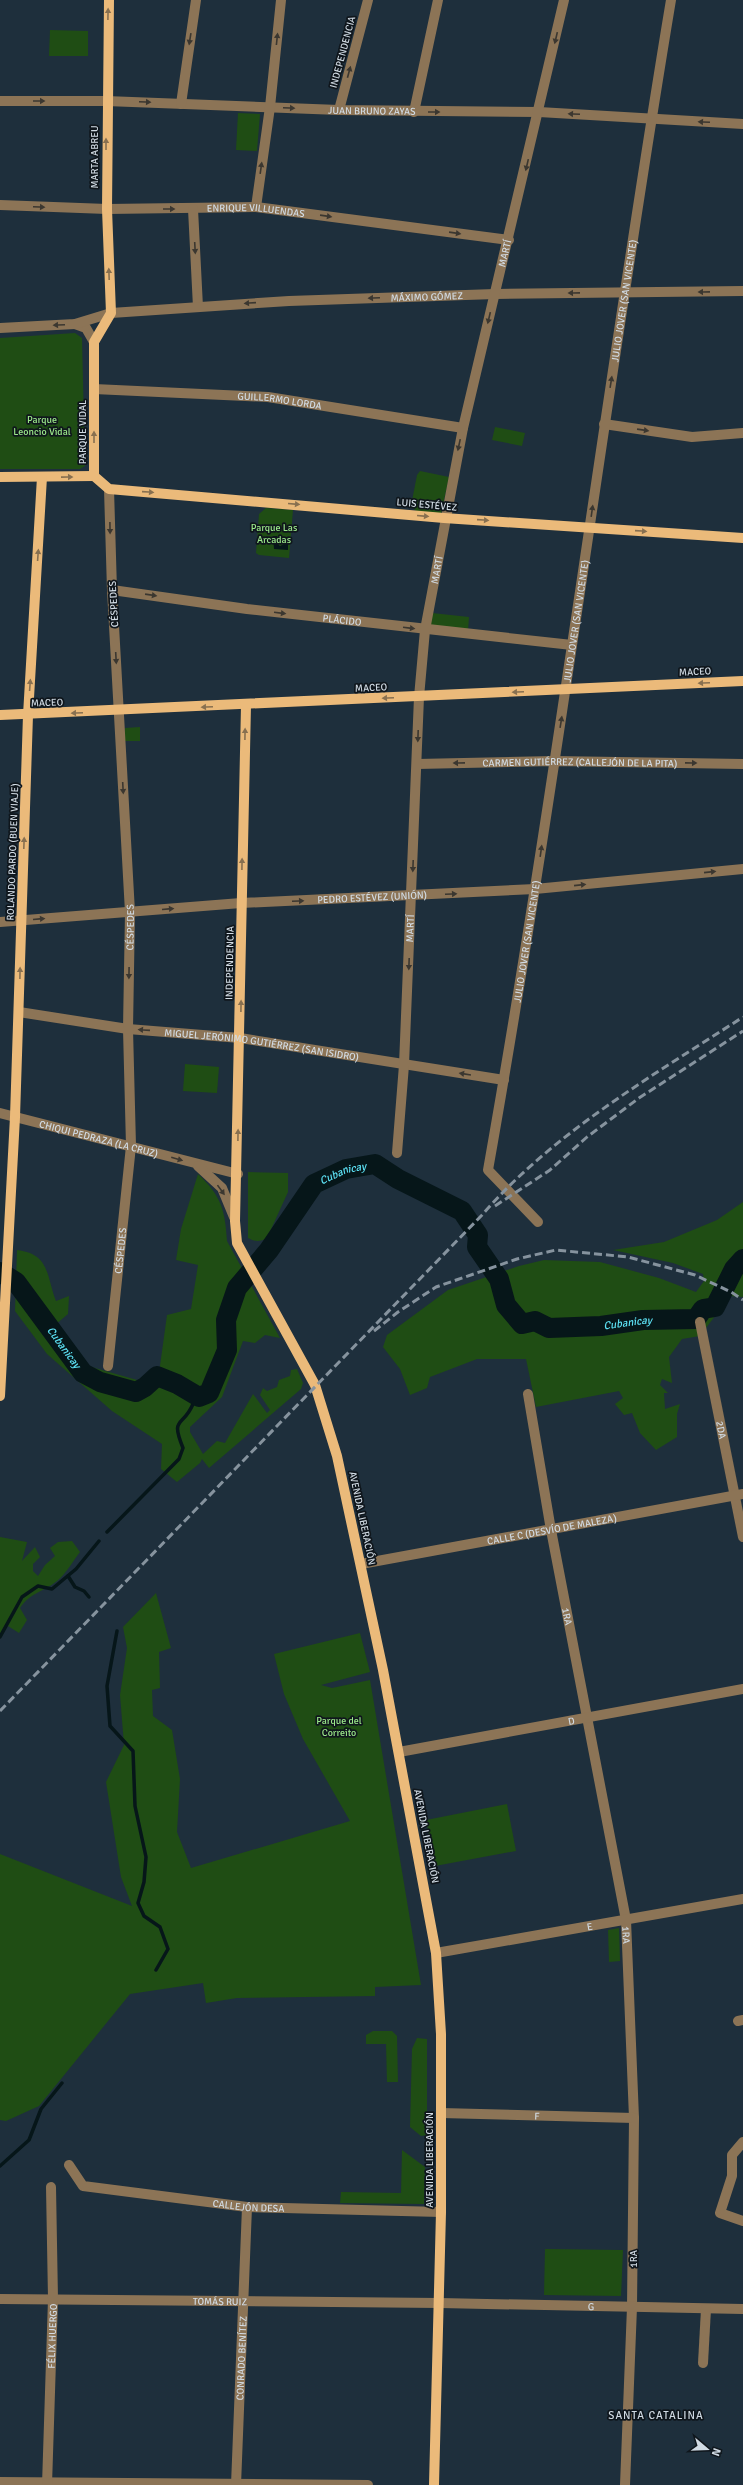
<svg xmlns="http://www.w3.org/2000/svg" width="743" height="2485" font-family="Signika,sans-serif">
<rect width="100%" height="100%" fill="#1e2f3c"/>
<g fill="#1f4d14">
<path d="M 50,30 L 88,31 L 88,56 L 49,56 Z"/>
<path d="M 238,113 L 260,114 L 257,151 L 236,150 Z"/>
<path d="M 75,333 L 82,338 L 85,466 L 80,469 L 0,469 L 0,338 Z"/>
<path d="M 495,427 L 525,433 L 522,446 L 492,440 Z"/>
<path d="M 420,471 L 449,477 L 441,514 L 417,512 L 411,506 L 417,475 Z"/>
<path d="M 266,508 L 293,510 L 289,558 L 259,555 L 256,553 L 259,514 Z"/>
<path d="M 432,613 L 469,617 L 468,631 L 430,627 Z"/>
<path d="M 140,727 L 140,741 L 125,741 L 125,728 Z"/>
<path d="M 185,1064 L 219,1067 L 217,1093 L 183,1091 Z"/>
<path d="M 248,1172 L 288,1173 L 288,1192 L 267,1238 C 260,1242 255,1242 248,1238 Z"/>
<path d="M 198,1174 C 221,1196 225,1209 227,1241 L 280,1338 L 265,1335 L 255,1343 L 243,1341 L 222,1397 L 190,1427 L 190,1432 L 203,1454 L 217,1441 L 225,1443 L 253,1394 L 267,1413 L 270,1410 L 260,1395 L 263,1388 L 267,1391 L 277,1387 L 279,1380 L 290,1376 L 291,1370 L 297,1369 L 303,1383 L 301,1389 L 209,1468 L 202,1459 L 200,1463 L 177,1482 L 161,1469 L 162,1444 L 112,1411 L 47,1354 L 15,1311 L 17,1250 C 50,1254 46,1275 56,1301 L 69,1296 L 68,1314 L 55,1325 L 88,1366 L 144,1382 L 159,1373 L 167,1315 L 191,1309 L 198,1265 L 176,1260 L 181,1229 Z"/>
<path d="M 743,1202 L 743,1297 L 730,1296 L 700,1336 L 682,1339 L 669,1357 L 672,1383 L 662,1379 L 660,1385 L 668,1393 L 664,1393 L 665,1409 L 680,1404 L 677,1414 L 677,1437 L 656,1450 L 640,1433 L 632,1413 L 624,1415 L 615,1404 L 623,1398 L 619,1391 L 536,1407 L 526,1359 L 477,1359 L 430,1377 L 427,1388 L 410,1395 L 400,1369 L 383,1347 L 387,1335 L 448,1290 L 519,1266 L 544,1260 L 600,1262 L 659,1278 L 696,1292 L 704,1281 L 703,1274 L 673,1263 L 613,1250 L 664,1242 L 717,1220 Z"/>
<path d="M 0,1537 L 27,1542 L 22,1561 L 35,1547 L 40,1557 L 33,1564 L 33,1571 L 38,1576 L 45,1565 L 55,1556 L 50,1548 L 58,1542 L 72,1541 L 80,1552 C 73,1561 66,1574 57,1581 C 42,1593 31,1592 20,1608 L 27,1620 L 19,1633 L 8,1626 L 0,1635 Z"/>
<path d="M 156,1593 L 171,1648 L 159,1652 L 160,1688 L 152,1690 L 153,1716 L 172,1730 L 180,1779 L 177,1832 L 191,1868 L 350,1821 L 303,1739 L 284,1694 L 274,1654 L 360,1633 L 370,1672 L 321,1685 L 332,1688 L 370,1680 L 421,1985 L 375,1987 L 375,1996 L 237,1998 L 206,2003 L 203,1983 L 130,1994 L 39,2106 L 6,2121 L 0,2120 L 0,1854 L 132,1906 L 121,1877 L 106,1782 L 124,1745 L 120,1695 L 127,1648 L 123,1627 Z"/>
<path d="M 507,1804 L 516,1851 L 435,1866 L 426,1820 Z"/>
<path d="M 619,1928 L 620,1961 L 609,1962 L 608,1930 Z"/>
<path d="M 373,2031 L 392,2031 L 397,2036 L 398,2082 L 387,2082 L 386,2044 L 366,2044 L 366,2035 Z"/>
<path d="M 417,2038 L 427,2039 L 427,2135 L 421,2136 L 410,2127 L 412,2049 Z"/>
<path d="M 402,2150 L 425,2167 L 424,2204 L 340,2203 L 341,2192 L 401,2193 Z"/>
<path d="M 545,2249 L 623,2250 L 621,2296 L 544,2295 Z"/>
</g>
<path fill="#061619" d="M 273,536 L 277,536 L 277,543 L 280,546 L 284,544 L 285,539 L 288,539 L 288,550 L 274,549 Z"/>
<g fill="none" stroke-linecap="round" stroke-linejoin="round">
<g stroke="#061619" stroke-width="3.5">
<path d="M 107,1532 L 179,1459 L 183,1448 C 170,1416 183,1428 193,1404"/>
<path d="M 68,1576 L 75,1587 L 84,1591 L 89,1597"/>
<path d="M 117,1631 L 107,1686 L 110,1726 L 133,1751 L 135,1806 L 146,1857 L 144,1882 L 138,1903 L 144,1916 L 160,1927 L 168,1949 L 156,1970"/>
<path d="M 0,1637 L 22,1597 L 38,1586 L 52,1589 L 76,1569 L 99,1541"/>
<path d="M 0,2166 L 29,2140 L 41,2109 L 62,2083"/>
</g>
<path stroke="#061619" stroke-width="20" id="s1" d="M 0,1272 L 16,1282 L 83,1373 L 100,1382 L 136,1392 L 145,1387 L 157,1376 L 177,1384 L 199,1397 L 209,1393 L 227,1350 L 226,1320 L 237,1288 L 269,1250 L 314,1184 L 346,1169 L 375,1164 L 398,1179 L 462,1211 L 478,1235 L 477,1247 L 499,1279 L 506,1305 L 522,1324 L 535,1321 L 549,1328 L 601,1326 L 643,1320 L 696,1319 L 703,1309 L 715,1307 L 734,1269 L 743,1259"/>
<g stroke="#8c7456" stroke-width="10">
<path id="s2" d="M 0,101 L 106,101 L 339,110 L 539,112 L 743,124"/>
<path d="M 181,104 L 196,0"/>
<path d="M 339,110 L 368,0"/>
<path d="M 414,112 L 438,0"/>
<path id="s3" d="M 0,205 L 107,209 L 256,207 L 509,240"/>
<path d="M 256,207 L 270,107 L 281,0"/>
<path d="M 193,209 L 198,307"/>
<path d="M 75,324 L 86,328 L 94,342"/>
<path id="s4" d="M 0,328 L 75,324 L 111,313 L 289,301 L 495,294 L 743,291"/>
<path id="s5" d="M 94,389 L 268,397 L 463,428"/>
<path d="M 604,424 L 692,437 L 743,433"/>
<path id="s6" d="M 112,590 L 247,609 L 572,645"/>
<path id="s7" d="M 417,764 L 554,761 L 743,764"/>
<path id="s8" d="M 0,922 L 241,903 L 535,889 L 743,869"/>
<path id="s9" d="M 19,1012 L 128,1029 L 240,1038 L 504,1080"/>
<path id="s10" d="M 0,1113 L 238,1174"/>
<path id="s11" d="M 397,1153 L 404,1065 L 419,697 L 425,630 L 463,428 L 564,0"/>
<path d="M 198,1166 L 222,1188 L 234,1217"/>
<path id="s12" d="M 538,1222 L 488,1170 C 557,781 606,389 671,0"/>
<path id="s13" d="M 700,1322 L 743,1537"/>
<path id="s14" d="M 108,1366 L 131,1146 L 128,1029 L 130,912 L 112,590 L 109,489"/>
<path id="s15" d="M 528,1394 L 551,1530 L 626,1920 L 634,2118 L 632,2307 L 625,2485"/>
<path id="s16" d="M 361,1564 L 743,1494"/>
<path id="s17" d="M 399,1752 L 743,1689"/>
<path id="s18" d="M 436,1953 L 743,1899"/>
<path d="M 738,2021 L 743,2020"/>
<path id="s19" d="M 441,2113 L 634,2118"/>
<path d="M 743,2142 L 732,2155 L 732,2176 L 720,2213 L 743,2221"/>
<path id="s20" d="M 69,2165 L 83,2186 L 247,2207 L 441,2212"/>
<path id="s21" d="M 0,2299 L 440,2303 L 743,2309"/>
<path d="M 703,2363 L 706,2309"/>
<path d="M 0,2482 L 368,2485"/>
<path id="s22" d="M 47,2485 L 53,2299 L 51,2187"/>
<path id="s23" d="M 236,2485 L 247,2207"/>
</g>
<g stroke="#ebba7a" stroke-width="10">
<path d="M 94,476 L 109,489 L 444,518 L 743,538"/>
<path d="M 94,476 L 94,342 L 111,313 L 107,209 L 109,0"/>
<path d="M 0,477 L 94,476"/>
<path d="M 246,705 L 235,1221 L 237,1243 L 315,1385 L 337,1456 L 383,1670 L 436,1953 L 441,2034 L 441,2212 L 434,2485"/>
<path d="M 0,715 L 743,681"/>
<path d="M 0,1396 L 15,1117 L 28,715 L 42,477"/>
</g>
<g stroke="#86939e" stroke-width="3" stroke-dasharray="8 4" stroke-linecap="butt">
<path d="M 495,1206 L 550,1170 L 587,1137 L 639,1098 L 743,1031"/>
<path d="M 374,1331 L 398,1312 L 436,1287 L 517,1259 L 556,1250 L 628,1257 L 695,1275 L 731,1292 L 743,1300"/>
<path d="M 0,1711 L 482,1215 C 553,1133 652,1076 743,1017"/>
</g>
</g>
<defs><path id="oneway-solid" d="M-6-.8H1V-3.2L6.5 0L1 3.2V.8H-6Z"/></defs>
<g fill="#887050">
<use href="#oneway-solid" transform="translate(108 14) rotate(-89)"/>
<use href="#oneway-solid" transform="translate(106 144) rotate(-90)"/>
<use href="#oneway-solid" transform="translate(109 274) rotate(-92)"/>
<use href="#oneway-solid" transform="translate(94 437) rotate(-90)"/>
<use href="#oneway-solid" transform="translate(67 477) rotate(-1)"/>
<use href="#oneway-solid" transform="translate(148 492) rotate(4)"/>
<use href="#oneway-solid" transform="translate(294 504) rotate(5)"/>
<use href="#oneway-solid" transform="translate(423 516) rotate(5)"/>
<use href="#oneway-solid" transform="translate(483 520) rotate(4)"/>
<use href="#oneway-solid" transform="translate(641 531) rotate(4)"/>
<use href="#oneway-solid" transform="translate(38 555) rotate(-86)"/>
<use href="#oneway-solid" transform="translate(704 683) rotate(177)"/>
<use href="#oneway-solid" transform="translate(30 685) rotate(-86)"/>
<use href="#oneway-solid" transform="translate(518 692) rotate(177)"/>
<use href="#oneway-solid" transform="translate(388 698) rotate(177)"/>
<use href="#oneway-solid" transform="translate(207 707) rotate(177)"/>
<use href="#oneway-solid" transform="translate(77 713) rotate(178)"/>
<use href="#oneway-solid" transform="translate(245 734) rotate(-89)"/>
<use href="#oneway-solid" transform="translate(24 843) rotate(-88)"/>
<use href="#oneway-solid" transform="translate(242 864) rotate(-89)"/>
<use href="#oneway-solid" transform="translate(20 973) rotate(-89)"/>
<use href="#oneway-solid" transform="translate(241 1006) rotate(-89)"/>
<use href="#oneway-solid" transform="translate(238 1135) rotate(-89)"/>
</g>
<g fill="#3b3730">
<use href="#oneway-solid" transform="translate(556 38) rotate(103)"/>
<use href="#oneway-solid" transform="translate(190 39) rotate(99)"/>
<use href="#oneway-solid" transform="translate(277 39) rotate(-84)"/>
<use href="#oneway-solid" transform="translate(349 72) rotate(-75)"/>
<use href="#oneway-solid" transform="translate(39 101)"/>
<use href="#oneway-solid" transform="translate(145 102) rotate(2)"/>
<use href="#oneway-solid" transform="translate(289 108) rotate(2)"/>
<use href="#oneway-solid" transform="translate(434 112)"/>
<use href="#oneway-solid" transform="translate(574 114) rotate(-177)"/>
<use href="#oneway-solid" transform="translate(704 122) rotate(-177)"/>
<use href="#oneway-solid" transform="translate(527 165) rotate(103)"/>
<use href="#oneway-solid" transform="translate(261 168) rotate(-82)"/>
<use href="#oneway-solid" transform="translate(39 207) rotate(2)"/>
<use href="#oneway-solid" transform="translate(169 209)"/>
<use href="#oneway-solid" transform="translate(326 216) rotate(8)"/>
<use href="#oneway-solid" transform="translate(455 233) rotate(8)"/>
<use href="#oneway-solid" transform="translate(195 248) rotate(87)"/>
<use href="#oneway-solid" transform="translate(704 292) rotate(179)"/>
<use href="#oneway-solid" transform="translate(574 293) rotate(179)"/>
<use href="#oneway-solid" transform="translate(374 298) rotate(178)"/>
<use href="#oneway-solid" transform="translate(250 303) rotate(176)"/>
<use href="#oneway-solid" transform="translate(489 318) rotate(103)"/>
<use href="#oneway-solid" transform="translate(59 325) rotate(177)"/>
<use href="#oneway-solid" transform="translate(611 382) rotate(-81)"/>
<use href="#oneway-solid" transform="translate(643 430) rotate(8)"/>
<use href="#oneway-solid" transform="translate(459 445) rotate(102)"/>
<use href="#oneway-solid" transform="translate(592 511) rotate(-82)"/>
<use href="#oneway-solid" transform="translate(110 528) rotate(89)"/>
<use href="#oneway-solid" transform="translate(151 595) rotate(8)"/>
<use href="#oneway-solid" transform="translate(280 613) rotate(7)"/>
<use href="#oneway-solid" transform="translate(409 628) rotate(7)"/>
<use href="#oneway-solid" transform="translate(116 658) rotate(87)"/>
<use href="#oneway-solid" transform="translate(561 722) rotate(-81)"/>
<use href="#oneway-solid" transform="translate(418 736) rotate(92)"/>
<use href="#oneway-solid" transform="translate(459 763) rotate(179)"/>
<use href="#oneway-solid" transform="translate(691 763) rotate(1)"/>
<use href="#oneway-solid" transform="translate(123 788) rotate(87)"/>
<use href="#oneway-solid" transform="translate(541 851) rotate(-82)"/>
<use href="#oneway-solid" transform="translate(413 866) rotate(92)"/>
<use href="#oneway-solid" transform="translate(710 872) rotate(-6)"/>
<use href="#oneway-solid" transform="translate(580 885) rotate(-6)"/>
<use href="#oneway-solid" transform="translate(451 894) rotate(-3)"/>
<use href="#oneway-solid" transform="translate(298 901) rotate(-2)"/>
<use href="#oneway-solid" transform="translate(168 909) rotate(-5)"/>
<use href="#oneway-solid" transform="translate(39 919) rotate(-5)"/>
<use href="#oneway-solid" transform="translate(409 964) rotate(92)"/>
<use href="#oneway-solid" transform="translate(129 973) rotate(91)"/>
<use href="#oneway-solid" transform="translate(144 1030) rotate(-176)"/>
<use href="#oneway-solid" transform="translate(465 1074) rotate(-171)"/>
<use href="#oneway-solid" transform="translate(177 1159) rotate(16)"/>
<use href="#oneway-solid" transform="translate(221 1190) rotate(54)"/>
</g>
<g text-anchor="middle" stroke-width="3.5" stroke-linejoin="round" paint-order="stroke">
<g font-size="10" fill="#d1dbe4" stroke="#0f161c">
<text transform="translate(342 52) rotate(-75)" y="4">INDEPENDENCIA</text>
<text dy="4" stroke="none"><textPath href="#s2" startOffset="372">JUAN BRUNO ZAYAS</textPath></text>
<text transform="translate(94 157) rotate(-90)" y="4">MARTA ABREU</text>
<text dy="4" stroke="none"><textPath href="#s3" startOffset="256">ENRIQUE VILLUENDAS</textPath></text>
<text dy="4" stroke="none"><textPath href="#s11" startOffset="909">MARTÍ</textPath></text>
<text dy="4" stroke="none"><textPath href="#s4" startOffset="429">MÁXIMO GÓMEZ</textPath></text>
<text dy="4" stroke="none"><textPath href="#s12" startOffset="952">JULIO JOVER (SAN VICENTE)</textPath></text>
<text dy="4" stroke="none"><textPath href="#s5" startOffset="186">GUILLERMO LORDA</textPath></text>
<text transform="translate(82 432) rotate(-90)" y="4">PARQUE VIDAL</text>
<text transform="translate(427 504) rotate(5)" y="4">LUIS ESTÉVEZ</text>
<text dy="4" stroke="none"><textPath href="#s11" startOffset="585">MARTÍ</textPath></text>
<text transform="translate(113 604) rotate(-93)" y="4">CÉSPEDES</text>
<text dy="4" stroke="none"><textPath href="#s6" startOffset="232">PLÁCIDO</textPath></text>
<text dy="4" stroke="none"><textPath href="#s12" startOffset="628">JULIO JOVER (SAN VICENTE)</textPath></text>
<text transform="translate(695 671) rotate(-3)" y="4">MACEO</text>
<text transform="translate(371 687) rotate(-3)" y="4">MACEO</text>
<text transform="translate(47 702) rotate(-2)" y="4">MACEO</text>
<text dy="4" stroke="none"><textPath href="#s7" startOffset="163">CARMEN GUTIÉRREZ (CALLEJÓN DE LA PITA)</textPath></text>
<text transform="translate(12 852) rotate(-88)" y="4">ROLANDO PARDO (BUEN VIAJE)</text>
<text dy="4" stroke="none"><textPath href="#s8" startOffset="373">PEDRO ESTÉVEZ (UNIÓN)</textPath></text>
<text dy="4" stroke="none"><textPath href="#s14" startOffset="440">CÉSPEDES</textPath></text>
<text dy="4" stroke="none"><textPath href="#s11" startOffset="225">MARTÍ</textPath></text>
<text dy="4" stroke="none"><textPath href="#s12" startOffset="304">JULIO JOVER (SAN VICENTE)</textPath></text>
<text transform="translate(229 963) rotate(-89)" y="4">INDEPENDENCIA</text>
<text dy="4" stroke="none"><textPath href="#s9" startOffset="245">MIGUEL JERÓNIMO GUTIÉRREZ (SAN ISIDRO)</textPath></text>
<text dy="4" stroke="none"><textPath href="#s10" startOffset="102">CHIQUI PEDRAZA (LA CRUZ)</textPath></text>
<text dy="4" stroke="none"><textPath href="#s14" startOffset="116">CÉSPEDES</textPath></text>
<text dy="4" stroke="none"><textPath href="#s13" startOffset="110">2DA</textPath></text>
<text transform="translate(363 1518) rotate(78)" y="4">AVENIDA LIBERACIÓN</text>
<text dy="4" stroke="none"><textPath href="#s16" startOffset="194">CALLE C (DESVÍO DE MALEZA)</textPath></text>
<text dy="4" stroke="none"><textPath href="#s15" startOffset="226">1RA</textPath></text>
<text dy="4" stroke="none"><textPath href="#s17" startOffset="175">D</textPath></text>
<text transform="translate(427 1836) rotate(79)" y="4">AVENIDA LIBERACIÓN</text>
<text dy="4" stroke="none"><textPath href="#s18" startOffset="156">E</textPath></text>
<text dy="4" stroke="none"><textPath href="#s15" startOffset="550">1RA</textPath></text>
<text dy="4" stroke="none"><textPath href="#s19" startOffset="96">F</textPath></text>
<text transform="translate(429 2160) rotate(-90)" y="4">AVENIDA LIBERACIÓN</text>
<text dy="4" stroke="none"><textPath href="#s20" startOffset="192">CALLEJÓN DESA</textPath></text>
<text transform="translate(633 2259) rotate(-90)" y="4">1RA</text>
<text dy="4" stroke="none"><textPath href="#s21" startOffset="220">TOMÁS RUIZ</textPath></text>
<text dy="4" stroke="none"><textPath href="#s21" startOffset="591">G</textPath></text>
<text dy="4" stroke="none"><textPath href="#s22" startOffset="149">FÉLIX HUERGO</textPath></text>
<text dy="4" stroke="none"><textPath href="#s23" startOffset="127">CONRADO BENÍTEZ</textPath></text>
</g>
<g font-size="10" fill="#9be88a" stroke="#0f161c">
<text x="42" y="423">Parque<tspan x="42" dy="12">Leoncio Vidal</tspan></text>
<text x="274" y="531">Parque Las<tspan x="274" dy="12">Arcadas</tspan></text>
<text x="339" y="1724">Parque del<tspan x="339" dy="12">Correito</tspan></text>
</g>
<g font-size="11" font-style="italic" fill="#5ce0f3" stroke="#0f161c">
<text dy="4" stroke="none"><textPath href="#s1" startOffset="544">Cubanicay</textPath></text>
<text dy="4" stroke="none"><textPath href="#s1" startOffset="916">Cubanicay</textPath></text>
<text dy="4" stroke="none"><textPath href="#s1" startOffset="100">Cubanicay</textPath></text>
</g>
<g font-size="11" letter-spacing="1" fill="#d1dbe4" stroke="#0f161c">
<text x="656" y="2419">SANTA CATALINA</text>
</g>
</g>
<g transform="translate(707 2449) rotate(109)" stroke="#0f161c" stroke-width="3" paint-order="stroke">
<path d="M0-3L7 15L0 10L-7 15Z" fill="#d1dbe4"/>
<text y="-6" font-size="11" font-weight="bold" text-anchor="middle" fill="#d1dbe4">N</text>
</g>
</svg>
